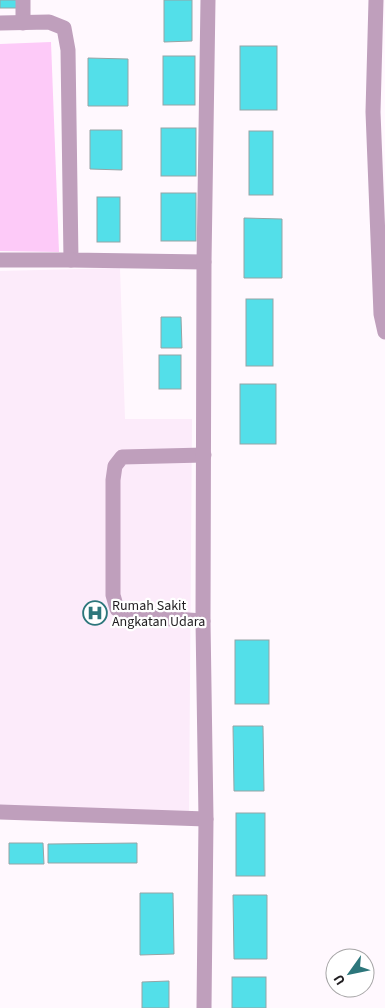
<svg xmlns="http://www.w3.org/2000/svg" width="385" height="1008" font-family="'Source Sans 3',sans-serif">
<rect width="100%" height="100%" fill="#fff8fe"/>
<path fill="#fcebfa" d="M 120,268 L 125,419 L 192,419 L 189,814 L 0,807 L 0,271 Z"/>
<path fill="#fdcaf8" d="M 51,42 L 59,252 L 0,251 L 0,44 Z"/>
<g fill="#53dfe9" stroke="#96a4a5">
<rect x="0" y="0" width="19" height="8"/>
<path d="M 164,0 L 192,0 L 192,41 L 164,42 Z"/>
<rect x="240" y="46" width="37" height="64"/>
<rect x="163" y="56" width="32" height="49"/>
<path d="M 88,58 L 128,59 L 128,106 L 88,106 Z"/>
<rect x="161" y="128" width="35" height="48"/>
<path d="M 90,130 L 122,130 L 122,170 L 90,169 Z"/>
<rect x="249" y="131" width="24" height="64"/>
<rect x="161" y="193" width="35" height="48"/>
<rect x="97" y="197" width="23" height="45"/>
<path d="M 244,218 L 282,219 L 282,278 L 244,278 Z"/>
<rect x="246" y="299" width="27" height="67"/>
<path d="M 161,317 L 181,317 L 182,348 L 161,348 Z"/>
<rect x="159" y="355" width="22" height="34"/>
<rect x="240" y="384" width="36" height="60"/>
<rect x="235" y="640" width="34" height="64"/>
<path d="M 233,726 L 263,726 L 264,791 L 234,791 Z"/>
<rect x="236" y="813" width="29" height="63"/>
<path d="M 9,843 L 43,843 L 44,864 L 9,864 Z"/>
<path d="M 137,843 L 137,863 L 48,863 L 48,844 Z"/>
<path d="M 140,893 L 173,893 L 174,954 L 140,955 Z"/>
<path d="M 233,895 L 267,895 L 267,959 L 234,959 Z"/>
<rect x="232" y="977" width="34" height="31"/>
<path d="M 169,981 L 169,1008 L 142,1008 L 142,982 Z"/>
</g>
<g fill="none" stroke-linecap="round" stroke-linejoin="round">
<g stroke="#bf9fbc" stroke-width="15">
<path d="M 23,0 L 23,23"/>
<path d="M 376,0 L 373,112 L 381,314 L 385,332"/>
<path d="M 0,23 L 49,22 L 64,28 L 68,50 L 71,260 L 204,262"/>
<path d="M 0,260 L 71,260"/>
<path d="M 203,621 L 129,616 L 117,609 L 113,595 L 113,480 L 115,466 L 122,457 L 204,455"/>
<path d="M 0,812 L 206,819"/>
<path d="M 204,1008 L 206,819 L 203,621 L 204,262 L 208,0"/>
</g>
</g>
<defs>
<g id="hospital-ring" transform="scale(1.25)"><circle r="9.5" fill="#fff" stroke="#2c767b" stroke-width="1.5"/><path d="M-5-5h3v3.5h4V-5h3V5h-3V1.5h-4V5h-3Z" fill="#2c767b"/></g>
</defs>
<g fill-rule="evenodd">
<use href="#hospital-ring" x="95" y="613"/>
</g>
<g text-anchor="middle" stroke-width="4.5" stroke-linejoin="round" paint-order="stroke">
<g font-size="14" fill="#201d20" stroke="#fff" text-anchor="start">
<text x="112" y="610">Rumah Sakit<tspan x="112" dy="16">Angkatan Udara</tspan></text>
</g>
</g>
<g transform="translate(350 973) rotate(237)"><circle r="24" fill="#ffffff" stroke="#a6a5a6"/>
<path d="M0-4L9 19L0 12L-9 19Z" fill="#2c767b"/>
<text y="-8" font-size="14" font-weight="bold" text-anchor="middle" fill="#201d20">U</text>
</g>
</svg>
